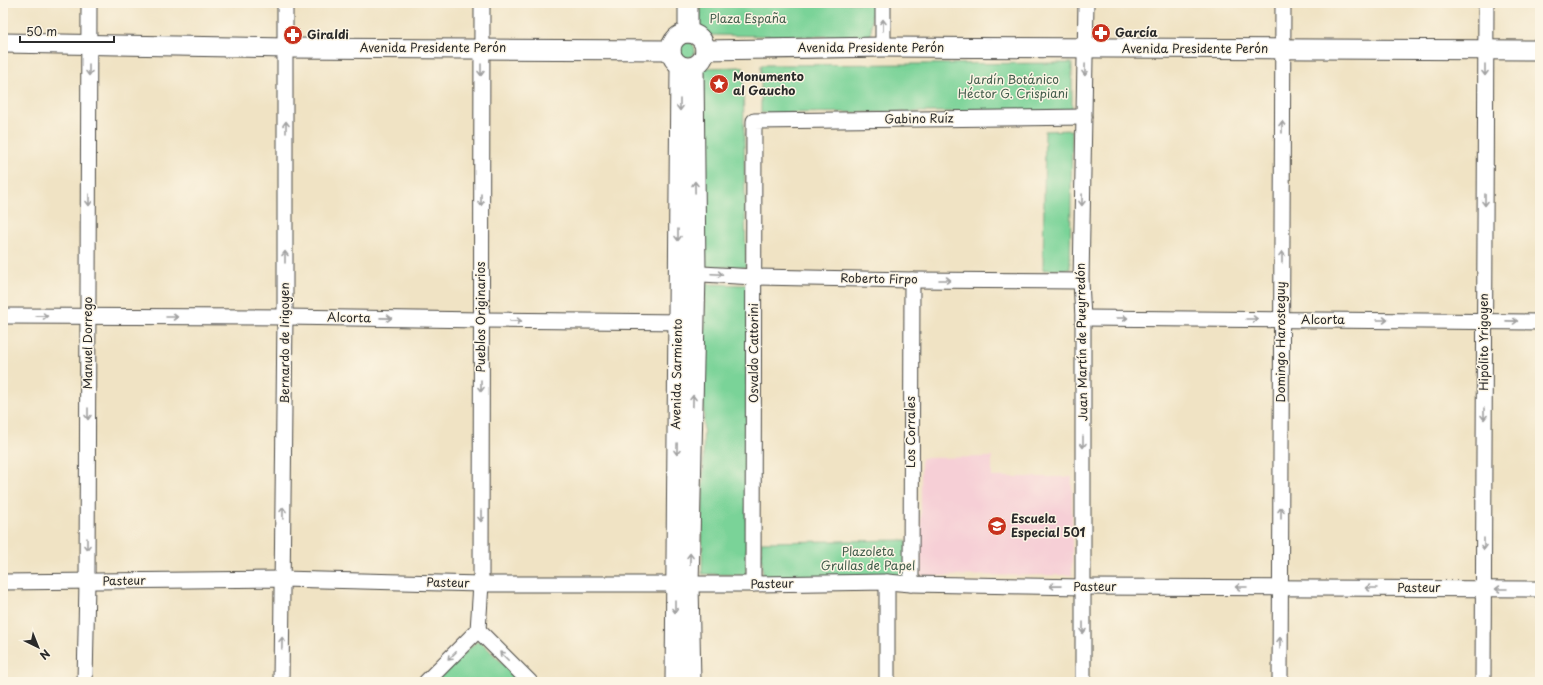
<svg xmlns="http://www.w3.org/2000/svg" width="1543" height="685" font-family="'Playpen Sans',sans-serif">
<rect width="100%" height="100%" fill="#fcf5e5"/>
<filter id="ink" filterUnits="userSpaceOnUse"><feTurbulence type="fractalNoise" baseFrequency=".025" numOctaves="2"/><feDisplacementMap in="SourceGraphic" scale="8" xChannelSelector="R" yChannelSelector="G"/><feConvolveMatrix kernelMatrix="1 2 1 2 8 2 1 2 1" color-interpolation-filters="sRGB"/></filter>
<filter id="wash" filterUnits="userSpaceOnUse"><feTurbulence type="fractalNoise" baseFrequency=".012" numOctaves="4" result="noise"/><feDisplacementMap in="SourceGraphic" scale="16" xChannelSelector="R" yChannelSelector="G"/><feGaussianBlur stdDeviation="0.9" result="paint"/><feColorMatrix in="noise" values="0 0 0 0 0 0 0 0 0 0 0 0 0 0 0 0 0 1.4 0 .05"/><feComposite in="paint" operator="in"/></filter>
<g filter="url(#wash)">
<rect width="100%" height="100%" fill="#f0e3c4"/>
<path fill="#f6cfd6" d="M 992,457 L 992,477 L 1072,477 L 1072,575 L 921,576 L 921,458 Z"/>
<g fill="#7ad398" stroke="#527f62">
<path d="M 701,3 L 872,3 L 871,37 L 700,35 Z"/>
<circle cx="687" cy="50" r="8"/>
<path d="M 1072,63 L 1072,111 L 761,113 L 761,65 Z"/>
<path d="M 743,67 L 746,267 L 701,267 L 698,68 Z"/>
<path d="M 1072,130 L 1070,269 L 1043,270 L 1045,131 Z"/>
<path d="M 705,284 L 748,285 L 746,575 L 702,574 Z"/>
<path d="M 907,540 L 905,577 L 763,580 L 761,542 Z"/>
<path d="M 476,642 L 481,642 L 522,682 L 434,682 Z"/>
</g>
</g>
<g filter="url(#ink)">
<g fill="none" stroke-linecap="round" stroke-linejoin="round">
<g stroke="#494742" stroke-width="17">
<g id="minor">
<path d="M 883,47 L 883,3"/>
<path d="M 685,273 L 754,277 L 912,280 L 1081,281"/>
<path d="M 3,316 L 285,317 L 482,320 L 688,322"/>
<path d="M 1083,318 L 1540,322"/>
<path d="M 3,582 L 282,579 L 481,584 L 753,584 L 887,582 L 911,584 L 1084,587 L 1540,589"/>
<path d="M 753,584 L 754,121 L 1084,117"/>
<path d="M 911,584 L 912,280"/>
<path d="M 478,630 L 530,682"/>
<path d="M 85,682 L 87,582 L 89,3"/>
<path d="M 281,682 L 285,317 L 285,3"/>
<path d="M 426,682 L 478,630 L 481,584 L 482,3"/>
<path d="M 887,682 L 887,582"/>
<path d="M 1083,682 L 1083,318 L 1081,281 L 1086,3"/>
<path d="M 1280,682 L 1283,3"/>
<path d="M 1483,682 L 1486,3"/>
</g>
</g>
<g stroke="#494742" stroke-width="21">
<g id="major">
<circle cx="688" cy="50" r="17"/>
<path d="M 688,33 L 688,3"/>
<path d="M 3,43 L 286,48 L 671,50"/>
<path d="M 705,50 L 883,47 L 1540,50"/>
<path d="M 675,682 L 680,66"/>
<path d="M 691,682 L 689,584 L 696,273 L 694,67"/>
</g>
</g>
<use href="#minor" stroke="#fff" stroke-width="15"/>
<use href="#major" stroke="#fff" stroke-width="19"/>
</g>
<defs><path id="oneway-shaft" d="M-6 0H5M1.5-3L5.5 0L1.5 3" fill="none" stroke-width="1.6" stroke-linecap="round" stroke-linejoin="round"/></defs>
<g stroke="#a0a0a0">
<use href="#oneway-shaft" transform="translate(883 25) rotate(-90)"/>
<use href="#oneway-shaft" transform="translate(89 70) rotate(90)"/>
<use href="#oneway-shaft" transform="translate(481 70) rotate(90)"/>
<use href="#oneway-shaft" transform="translate(1085 70) rotate(91)"/>
<use href="#oneway-shaft" transform="translate(1485 70) rotate(90)"/>
<use href="#oneway-shaft" transform="translate(680 105) rotate(90)"/>
<use href="#oneway-shaft" transform="translate(286 127) rotate(-90)"/>
<use href="#oneway-shaft" transform="translate(1282 127) rotate(-90)"/>
<use href="#oneway-shaft" transform="translate(695 187) rotate(-91)"/>
<use href="#oneway-shaft" transform="translate(89 200) rotate(90)"/>
<use href="#oneway-shaft" transform="translate(481 200) rotate(90)"/>
<use href="#oneway-shaft" transform="translate(1082 200) rotate(91)"/>
<use href="#oneway-shaft" transform="translate(1485 200) rotate(90)"/>
<use href="#oneway-shaft" transform="translate(678 235) rotate(90)"/>
<use href="#oneway-shaft" transform="translate(285 257) rotate(-90)"/>
<use href="#oneway-shaft" transform="translate(1282 257) rotate(-90)"/>
<use href="#oneway-shaft" transform="translate(717 274) rotate(3)"/>
<use href="#oneway-shaft" transform="translate(945 280)"/>
<use href="#oneway-shaft" transform="translate(42 316) rotate(1)"/>
<use href="#oneway-shaft" transform="translate(172 317)"/>
<use href="#oneway-shaft" transform="translate(386 318) rotate(1)"/>
<use href="#oneway-shaft" transform="translate(1122 318)"/>
<use href="#oneway-shaft" transform="translate(1252 319)"/>
<use href="#oneway-shaft" transform="translate(1382 320)"/>
<use href="#oneway-shaft" transform="translate(516 321) rotate(1)"/>
<use href="#oneway-shaft" transform="translate(1512 321) rotate(1)"/>
<use href="#oneway-shaft" transform="translate(481 386) rotate(90)"/>
<use href="#oneway-shaft" transform="translate(693 401) rotate(-89)"/>
<use href="#oneway-shaft" transform="translate(88 414) rotate(90)"/>
<use href="#oneway-shaft" transform="translate(1484 414) rotate(90)"/>
<use href="#oneway-shaft" transform="translate(1083 442) rotate(90)"/>
<use href="#oneway-shaft" transform="translate(677 449) rotate(91)"/>
<use href="#oneway-shaft" transform="translate(283 513) rotate(-89)"/>
<use href="#oneway-shaft" transform="translate(1281 513) rotate(-90)"/>
<use href="#oneway-shaft" transform="translate(481 516) rotate(90)"/>
<use href="#oneway-shaft" transform="translate(87 544) rotate(90)"/>
<use href="#oneway-shaft" transform="translate(1484 544) rotate(90)"/>
<use href="#oneway-shaft" transform="translate(690 559) rotate(-89)"/>
<use href="#oneway-shaft" transform="translate(1055 586) rotate(-179)"/>
<use href="#oneway-shaft" transform="translate(1241 587) rotate(-180)"/>
<use href="#oneway-shaft" transform="translate(1371 588) rotate(-180)"/>
<use href="#oneway-shaft" transform="translate(1501 589) rotate(-180)"/>
<use href="#oneway-shaft" transform="translate(675 607) rotate(90)"/>
<use href="#oneway-shaft" transform="translate(1083 628) rotate(90)"/>
<use href="#oneway-shaft" transform="translate(282 643) rotate(-89)"/>
<use href="#oneway-shaft" transform="translate(1280 643) rotate(-90)"/>
<use href="#oneway-shaft" transform="translate(452 656) rotate(135)"/>
<use href="#oneway-shaft" transform="translate(504 656) rotate(-135)"/>
</g>
</g>
<defs>
<g id="pharmacy-disc" transform="scale(1)"><circle r="9.5" fill="#c8321e" stroke="#fcf5e5"/><path d="M-2-6h4v4h4v4h-4v4h-4v-4h-4v-4h4Z" fill="#fff"/></g>
<g id="sight-disc" transform="scale(1)"><circle r="9.5" fill="#c8321e" stroke="#fcf5e5"/><path d="M0-6L1.8-2.2L6-1.7L2.9 1.2L3.7 5.4L0 3.3L-3.7 5.4L-2.9 1.2L-6-1.7L-1.8-2.2Z" fill="#fff"/></g>
<g id="school-disc" transform="scale(1)"><circle r="9.5" fill="#c8321e" stroke="#fcf5e5"/><path d="M0-5L7-2L0 1L-7-2ZM-4 1L0 2.5L4 1V4Q0 6-4 4Z" fill="#fff"/></g>
</defs>
<g fill-rule="evenodd">
<use href="#pharmacy-disc" x="1101" y="33"/>
<use href="#pharmacy-disc" x="293" y="35"/>
<use href="#sight-disc" x="719" y="84"/>
<use href="#school-disc" x="997" y="526"/>
</g>
<g text-anchor="middle" stroke-width="3" stroke-linejoin="round" paint-order="stroke">
<g font-size="12" fill="#435d4c" stroke="#fcf5e5">
<text x="748" y="23">Plaza España</text>
<text x="1013" y="84">Jardín Botánico<tspan x="1013" dy="14">Héctor G. Crispiani</tspan></text>
<text x="868" y="556">Plazoleta<tspan x="868" dy="14">Grullas de Papel</tspan></text>
</g>
<g font-size="12" font-weight="bold" fill="#2b2b2b" stroke="#fcf5e5" text-anchor="start">
<text x="1115" y="37">García</text>
<text x="307" y="39">Giraldi</text>
<text x="733" y="81">Monumento<tspan x="733" dy="14">al Gaucho</tspan></text>
<text x="1011" y="523">Escuela<tspan x="1011" dy="14">Especial 501</tspan></text>
</g>
<g font-size="12" fill="#2b2b2b" stroke="#fcf5e5">
<text x="433" y="52">Avenida Presidente Perón</text>
<text x="871" y="52">Avenida Presidente Perón</text>
<text x="1195" y="53">Avenida Presidente Perón</text>
<text transform="translate(919 119) rotate(-1)" y="4">Gabino Ruíz</text>
<text transform="translate(879 279) rotate(1)" y="4">Roberto Firpo</text>
<text transform="translate(481 317) rotate(-90)" y="4">Pueblos Originarios</text>
<text transform="translate(349 318) rotate(1)" y="4">Alcorta</text>
<text x="1323" y="324">Alcorta</text>
<text transform="translate(1082 342) rotate(-91)" y="4">Juan Martín de Pueyrredón</text>
<text transform="translate(1281 342) rotate(-90)" y="4">Domingo Harosteguy</text>
<text transform="translate(1484 342) rotate(-90)" y="4">Hipólito Yrigoyen</text>
<text transform="translate(88 343) rotate(-90)" y="4">Manuel Dorrego</text>
<text transform="translate(285 343) rotate(-90)" y="4">Bernardo de Irigoyen</text>
<text transform="translate(754 353) rotate(-90)" y="4">Osvaldo Cattorini</text>
<text transform="translate(677 374) rotate(-89)" y="4">Avenida Sarmiento</text>
<text transform="translate(911 432) rotate(-90)" y="4">Los Corrales</text>
<text transform="translate(124 581) rotate(-1)" y="4">Pasteur</text>
<text transform="translate(448 583) rotate(1)" y="4">Pasteur</text>
<text transform="translate(772 584) rotate(-1)" y="4">Pasteur</text>
<text x="1095" y="591">Pasteur</text>
<text x="1419" y="592">Pasteur</text>
</g>
</g>
<rect width="1543" height="685" fill="none" stroke="#fcf5e5" stroke-width="16"/>
<g transform="translate(38 647) rotate(137)" stroke="#fcf5e5" stroke-width="3" paint-order="stroke">
<path d="M0-3L7 15L0 10L-7 15Z" fill="#2b2b2b"/>
<text y="-6" font-size="11" font-weight="bold" text-anchor="middle" fill="#2b2b2b">N</text>
</g>
<path d="M20 36v6h94v-6" fill="none" stroke="#2b2b2b" stroke-width="2"/>
<text x="26" y="36" font-size="12" fill="#2b2b2b" stroke="#fcf5e5" stroke-width="3" paint-order="stroke">50 m</text>
</svg>
